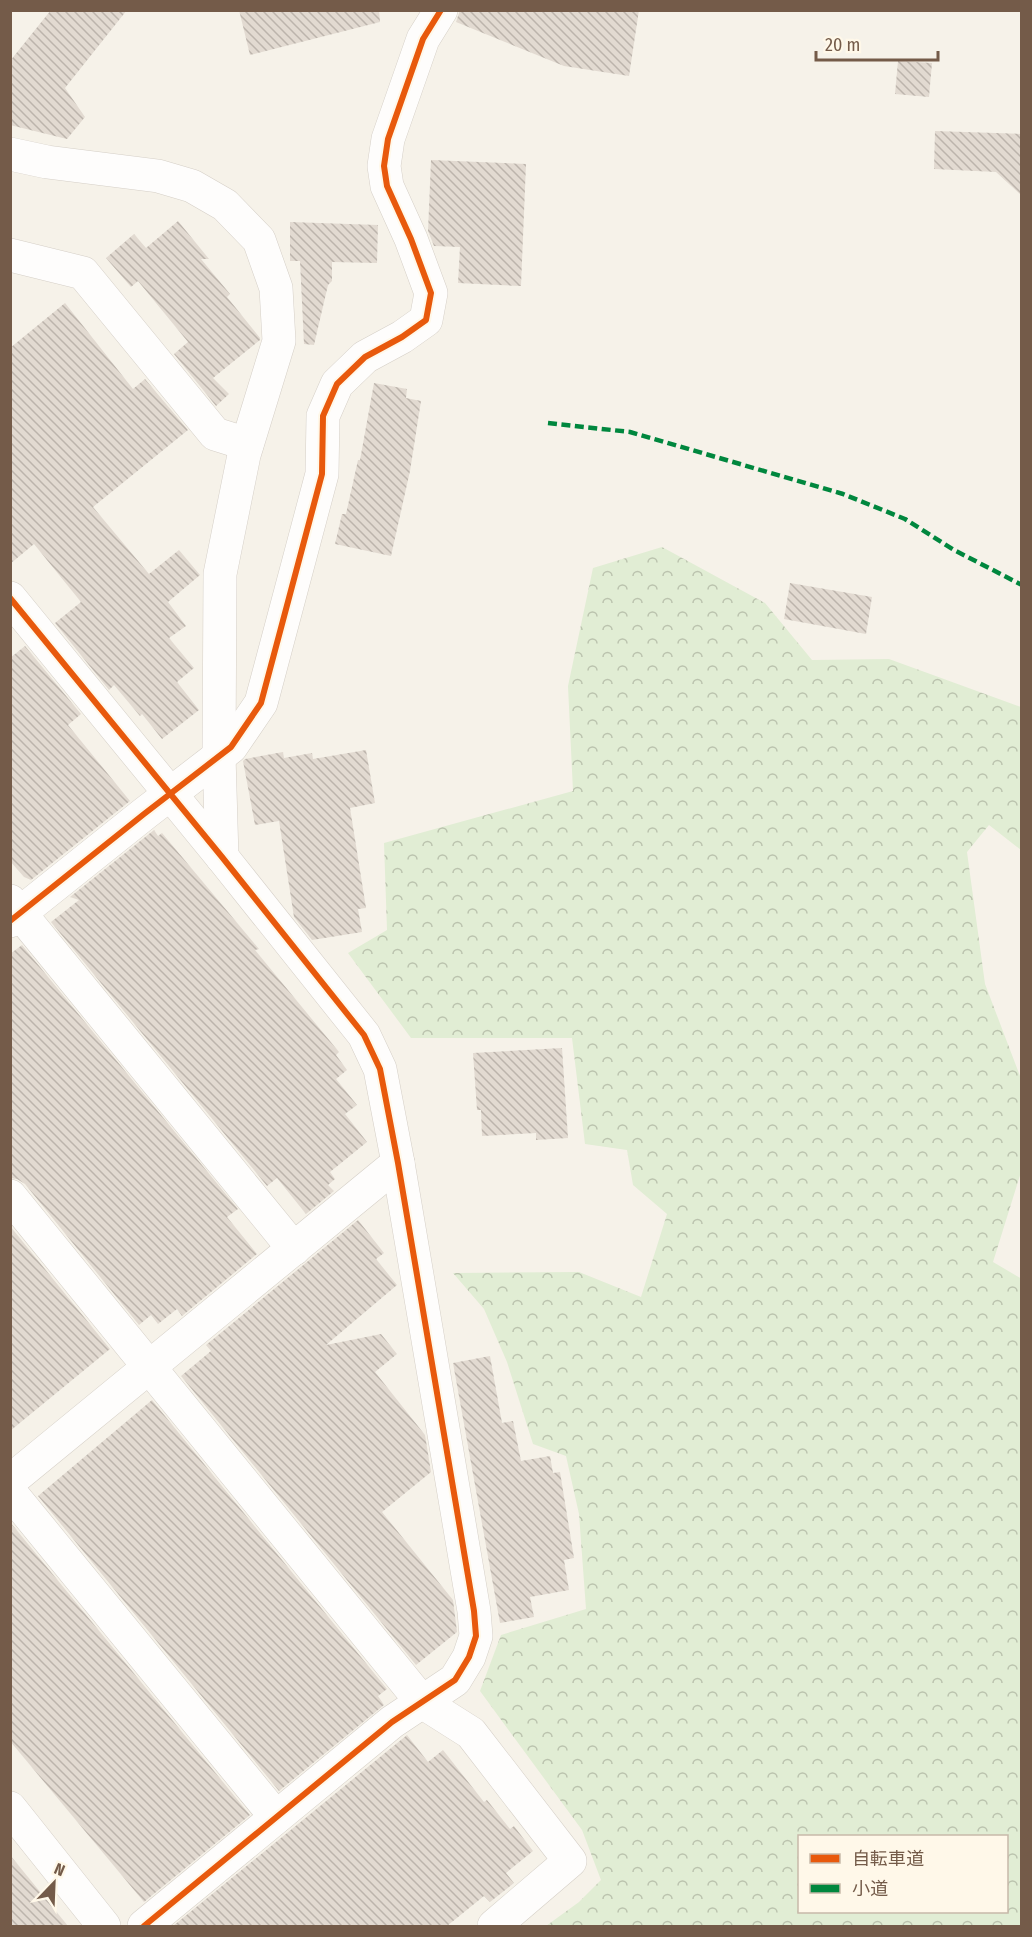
<svg xmlns="http://www.w3.org/2000/svg" width="1032" height="1937" font-family="'Fira Sans Condensed','Noto Sans JP',sans-serif">
<defs>
<pattern id="forest-crowns" width="20" height="18" patternUnits="userSpaceOnUse" patternTransform="scale(1.5)"><rect width="20" height="18" fill="#e1edd4"/><path d="M2 6a3 3 0 1 1 6 0M12 15a3 3 0 1 1 6 0" fill="none" stroke="#bbc3ae"/></pattern>
<pattern id="building-back-hatch" width="6" height="6" patternUnits="userSpaceOnUse" patternTransform="scale(1.5)"><rect width="6" height="6" fill="#e2dad1"/><path d="M-1 5l2 2M0 0l6 6M5-1l2 2" fill="none" stroke="#bcb4ac"/></pattern>
</defs>
<rect width="100%" height="100%" fill="#f6f2e9"/>
<path fill="url(#forest-crowns)" fill-rule="evenodd" d="M 662,547 L 765,603 L 812,660 L 889,659 L 1021,707 L 1021,850 L 989,825 L 967,852 L 985,984 L 1020,1076 L 1021,1172 L 993,1262 L 1022,1279 L 1021,1926 L 546,1926 L 579,1902 L 601,1880 L 582,1830 L 480,1691 L 501,1635 L 586,1609 L 579,1514 L 566,1456 L 533,1444 L 507,1362 L 484,1309 L 453,1273 L 579,1272 L 641,1297 L 667,1214 L 633,1185 L 627,1150 L 585,1144 L 572,1038 L 411,1038 L 348,953 L 387,930 L 384,843 L 573,791 L 568,686 L 593,568 ZM 800,1836 L 1006,1836 L 1006,1912 L 800,1912 Z"/>
<g fill="url(#building-back-hatch)">
<path d="M 51,10 L 127,10 L 65,88 L 85,117 L 67,139 L 10,125 L 10,61 Z"/>
<path d="M 239,10 L 379,10 L 380,22 L 250,55 Z"/>
<path d="M 460,10 L 639,10 L 629,76 L 564,66 L 456,22 Z"/>
<path d="M 898,61 L 932,63 L 929,97 L 895,94 Z"/>
<path d="M 935,131 L 1022,134 L 1022,196 L 996,172 L 934,169 Z"/>
<path d="M 431,160 L 526,164 L 521,286 L 458,283 L 460,247 L 434,246 L 428,231 Z"/>
<path d="M 178,221 L 209,259 L 201,259 L 230,294 L 227,297 L 260,338 L 260,340 L 213,378 L 229,394 L 216,406 L 174,354 L 188,342 L 138,281 L 131,287 L 106,258 L 134,234 L 146,248 Z"/>
<path d="M 290,222 L 378,225 L 377,263 L 332,262 L 332,281 L 328,285 L 314,345 L 304,344 L 300,261 L 290,261 Z"/>
<path d="M 65,303 L 133,389 L 145,379 L 188,430 L 93,507 L 149,574 L 179,550 L 200,575 L 168,602 L 186,626 L 169,638 L 194,668 L 177,682 L 199,710 L 162,739 L 142,714 L 140,716 L 114,685 L 109,690 L 55,623 L 81,602 L 34,544 L 10,564 L 10,348 Z"/>
<path d="M 374,383 L 407,389 L 406,398 L 421,401 L 410,471 L 391,556 L 335,544 L 342,514 L 346,514 L 358,460 L 360,460 Z"/>
<path d="M 790,583 L 872,597 L 866,634 L 784,619 Z"/>
<path d="M 25,646 L 81,714 L 68,725 L 130,801 L 31,880 L 24,877 L 10,861 L 10,658 Z"/>
<path d="M 366,750 L 375,803 L 350,808 L 366,908 L 358,909 L 362,932 L 312,940 L 294,917 L 279,821 L 255,825 L 243,761 L 245,759 L 283,752 L 284,758 L 312,753 L 313,759 Z"/>
<path d="M 154,830 L 158,836 L 162,833 L 259,949 L 255,950 L 339,1052 L 336,1055 L 347,1070 L 336,1079 L 357,1105 L 345,1114 L 367,1142 L 330,1172 L 335,1179 L 328,1185 L 334,1191 L 306,1214 L 277,1178 L 267,1186 L 51,922 L 79,900 L 70,897 Z"/>
<path d="M 22,945 L 238,1209 L 227,1217 L 257,1254 L 182,1316 L 177,1309 L 158,1324 L 151,1315 L 139,1325 L 25,1184 L 17,1179 L 10,1178 L 10,954 Z"/>
<path d="M 562,1048 L 568,1138 L 536,1140 L 536,1133 L 482,1136 L 481,1110 L 477,1110 L 473,1053 Z"/>
<path d="M 358,1220 L 384,1253 L 376,1259 L 397,1285 L 326,1345 L 381,1334 L 397,1354 L 375,1372 L 425,1435 L 431,1472 L 382,1512 L 453,1600 L 457,1632 L 416,1665 L 181,1376 L 211,1351 L 206,1345 Z"/>
<path d="M 10,1226 L 110,1349 L 10,1431 Z"/>
<path d="M 490,1356 L 502,1423 L 513,1421 L 521,1461 L 550,1456 L 553,1473 L 560,1472 L 574,1558 L 564,1560 L 569,1590 L 530,1597 L 534,1617 L 500,1623 L 453,1363 Z"/>
<path d="M 152,1400 L 387,1689 L 378,1696 L 384,1705 L 279,1791 L 38,1496 Z"/>
<path d="M 10,1522 L 250,1815 L 144,1902 L 10,1741 Z"/>
<path d="M 407,1735 L 428,1762 L 443,1750 L 484,1802 L 487,1800 L 510,1829 L 514,1826 L 533,1851 L 506,1873 L 514,1883 L 490,1902 L 484,1896 L 447,1926 L 173,1926 Z"/>
<path d="M 10,1855 L 68,1926 L 10,1926 Z"/>
</g>
<g fill="none" stroke-linecap="round" stroke-linejoin="round">
<g stroke="#d5cfc7" stroke-width="34">
<g id="minor">
<path d="M 10,154 L 47,162 L 158,176 L 192,186 L 225,205 L 259,240 L 276,288 L 279,341 L 244,455 L 220,574 L 219,756 L 222,857"/>
<path d="M 10,255 L 83,273 L 215,434 L 247,444"/>
<path d="M 10,598 L 222,857 L 364,1035 L 380,1069 L 398,1163 L 474,1611 L 476,1636 L 469,1657 L 455,1680 L 392,1722 L 144,1926"/>
<path d="M 10,901 L 294,1249"/>
<path d="M 10,921 L 144,814 L 231,747 L 261,703 L 322,474 L 323,416 L 337,384 L 365,357 L 402,337 L 426,320 L 431,293 L 411,239 L 387,186 L 384,166 L 388,139 L 423,39 L 441,10"/>
<path d="M 10,1196 L 422,1702 L 471,1733 L 570,1861 L 494,1926"/>
<path d="M 10,1481 L 398,1163"/>
<path d="M 10,1492 L 276,1817"/>
<path d="M 10,1808 L 104,1926"/>
</g>
</g>
<use href="#minor" stroke="#fefdfc" stroke-width="33"/>
<path stroke="#00873e" stroke-width="4.5" stroke-dasharray="9 4.5" stroke-linecap="butt" d="M 548,423 L 630,432 L 843,494 L 905,519 L 954,550 L 1022,585"/>
<g stroke="#fff8e9" stroke-width="10">
<g id="cycleway">
<path d="M 10,598 L 222,857 L 364,1035 L 380,1069 L 398,1163 L 474,1611 L 476,1636 L 469,1657 L 455,1680 L 392,1722 L 144,1926"/>
<path d="M 10,921 L 144,814 L 231,747 L 261,703 L 322,474 L 323,416 L 337,384 L 365,357 L 402,337 L 426,320 L 431,293 L 411,239 L 387,186 L 384,166 L 388,139 L 423,39 L 441,10"/>
</g>
</g>
<use href="#cycleway" stroke="#e8590c" stroke-width="6"/>
</g>
<rect width="1032" height="1937" fill="none" stroke="#745b49" stroke-width="24"/>
<rect x="798" y="1835" width="210" height="78" fill="#fff8e9" stroke="#c7b9a9" stroke-width="1.5"/>
<rect x="810" y="1854" width="30" height="9" fill="#e8590c" stroke="#c7b9a9" stroke-width="1.5"/>
<text x="852" y="1865" font-size="18" fill="#745b49">自転車道</text>
<rect x="810" y="1884" width="30" height="9" fill="#00873e" stroke="#c7b9a9" stroke-width="1.5"/>
<text x="852" y="1895" font-size="18" fill="#745b49">小道</text>
<g transform="translate(54 1883) rotate(23)" stroke="#fff8e9" stroke-width="4.5" paint-order="stroke">
<path d="M0-4.5L10 22L0 15L-10 22Z" fill="#745b49"/>
<text y="-9" font-size="16" font-weight="bold" text-anchor="middle" fill="#745b49">N</text>
</g>
<path d="M816 51v9h122v-9" fill="none" stroke="#745b49" stroke-width="3"/>
<text x="825" y="51" font-size="18" fill="#745b49" stroke="#fff8e9" stroke-width="4.5" paint-order="stroke">20 m</text>
</svg>
